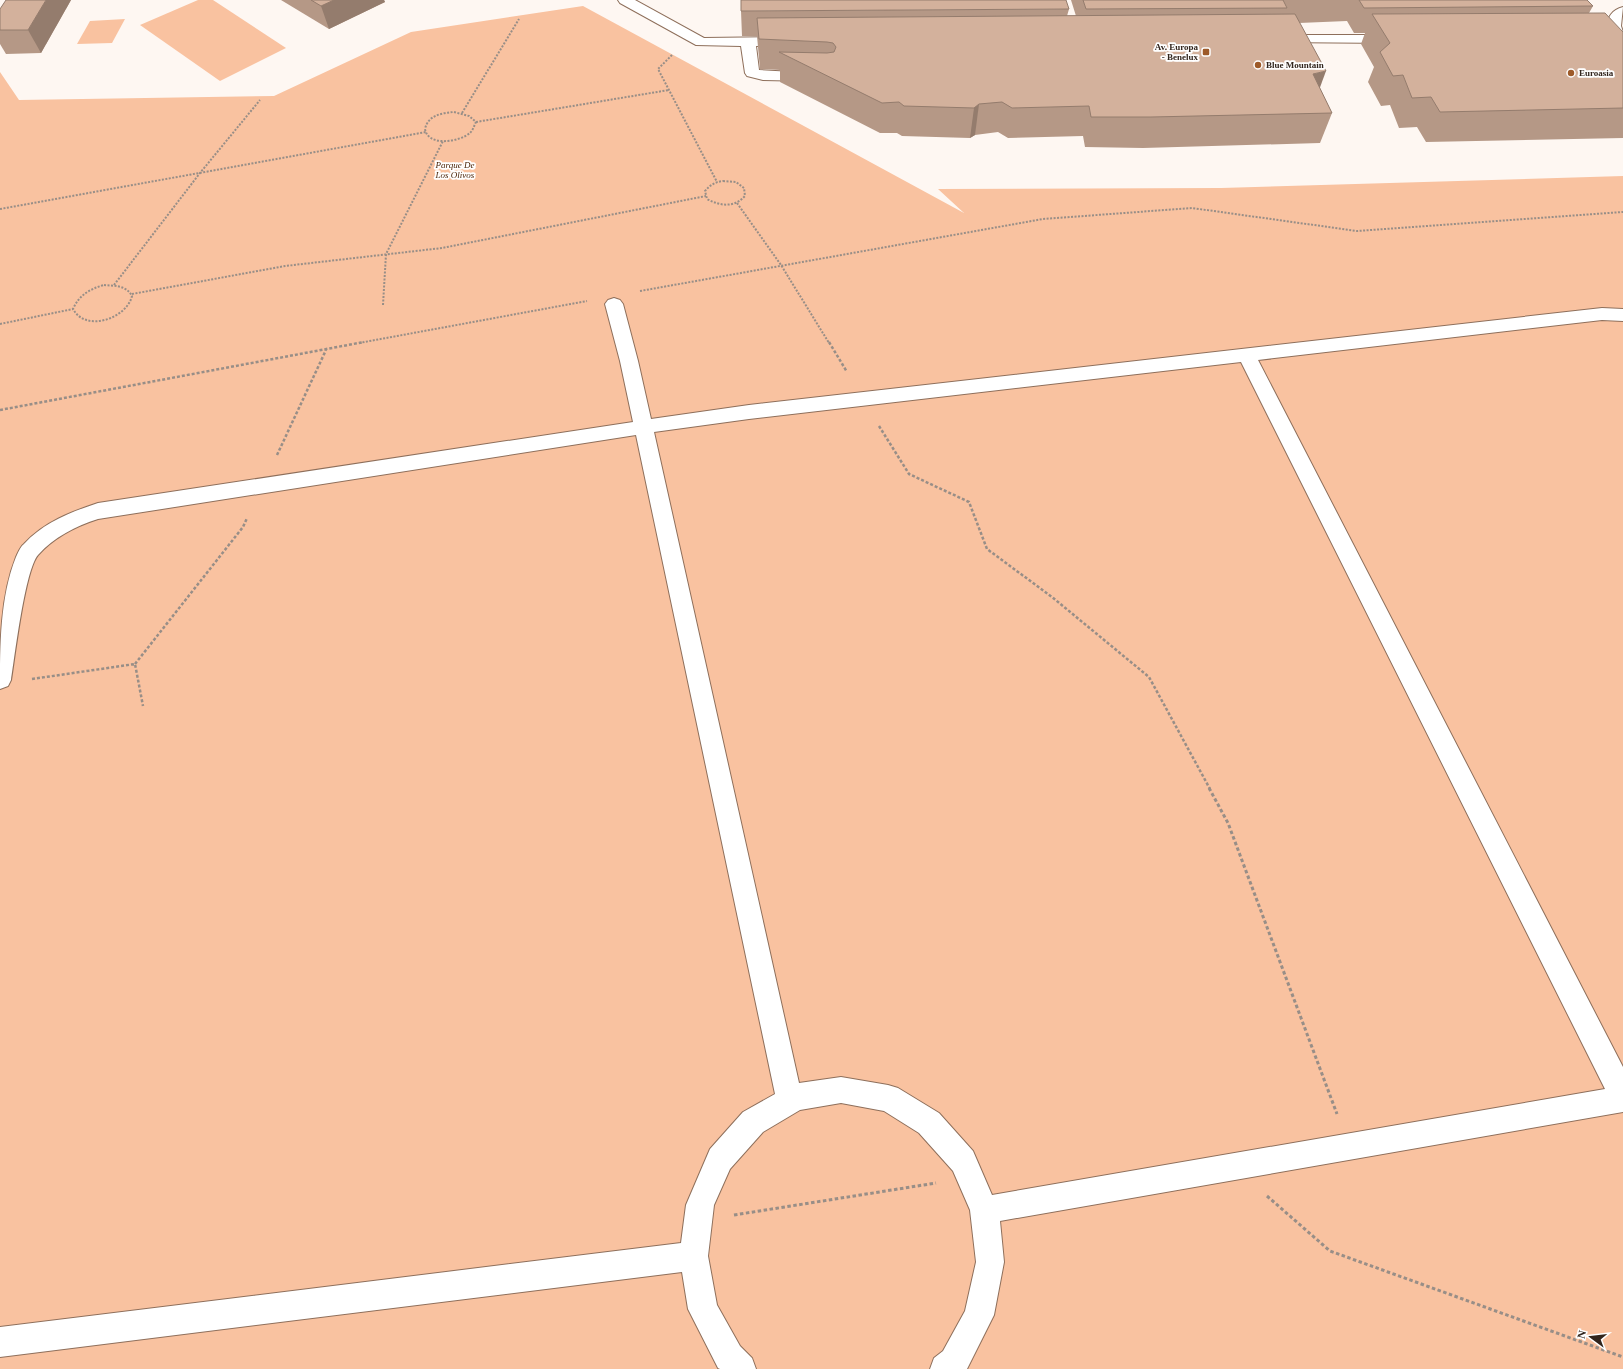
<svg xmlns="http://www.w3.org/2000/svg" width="1623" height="1369" font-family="Georgia,serif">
<rect width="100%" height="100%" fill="#fef7f2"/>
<g fill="#f9c2a0">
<path d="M 198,0 L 213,0 L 286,48 L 220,81 L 140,25 Z"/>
<path d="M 583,6 L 964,213 L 938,189 L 1221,188 L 1623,176 L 1623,1369 L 0,1369 L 0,72 L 19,100 L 274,96 L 411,32 Z"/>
<path d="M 125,19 L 112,43 L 77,44 L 90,21 Z"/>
</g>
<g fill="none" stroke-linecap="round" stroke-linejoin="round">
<g stroke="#8e6f5b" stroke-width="2">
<g id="minor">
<path d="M 618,0 L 635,0 L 704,38 L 787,37 L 792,38 L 794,41 L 792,44 L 787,45 L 756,46 L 759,70 L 811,73 L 816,74 L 818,77 L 816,80 L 811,81 L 763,80 L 747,76 L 745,73 L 741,46 L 696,45 L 620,3 Z"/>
<path d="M 1623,7 L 1621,26 L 1623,32 L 1623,46 C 1603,41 1601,12 1623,7 Z"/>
<path d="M 1279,35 L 1393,35 L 1398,36 L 1400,39 L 1398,42 L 1393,43 L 1274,42 L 1272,39 L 1274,36 Z"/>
<path d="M 614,298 L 620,300 L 623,304 L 638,361 L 651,419 L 749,405 L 1602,308 L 1623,309 L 1623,321 L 1602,320 L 1258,360 L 1623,1067 L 1623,1112 L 1000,1221 L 1004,1262 L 994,1315 L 967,1369 L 930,1369 L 934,1358 L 943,1351 L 965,1311 L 976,1262 L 970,1210 L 953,1171 L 919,1133 L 884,1111 L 841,1103 L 800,1110 L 763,1132 L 730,1169 L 714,1205 L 708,1256 L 717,1305 L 740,1346 L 752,1358 L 756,1369 L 720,1369 L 718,1368 L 688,1309 L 682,1272 L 0,1357 L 0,1327 L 681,1243 L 686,1205 L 710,1149 L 743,1112 L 775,1094 L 636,435 L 98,519 C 76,526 54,537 38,555 C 25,570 15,655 11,680 L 8,686 L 0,689 C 0,645 0,597 16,557 C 18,553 20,547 24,544 C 44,522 71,512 98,503 L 633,422 L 620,361 L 605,304 L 608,300 ZM 1241,362 L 1605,1089 L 992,1195 L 973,1151 L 939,1113 L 898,1088 L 888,1085 L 841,1077 L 799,1083 L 654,432 L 749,419 Z"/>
</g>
</g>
<g stroke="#988e87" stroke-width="2" stroke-dasharray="2 1.5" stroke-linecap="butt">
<path d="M 672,55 L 658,69 L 717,182"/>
<path d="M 454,112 L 469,116 L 476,122 C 474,126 473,130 470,133 C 459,142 428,147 425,129 C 428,115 442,113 454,112 Z"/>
<path d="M 462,113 L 519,19"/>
<path d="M 476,122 L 669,90"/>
<path d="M 723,181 L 736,182 L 744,188 L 745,196 C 734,208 720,206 707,199 L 705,191 C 710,185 715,182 723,181 Z"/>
<path d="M 737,203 L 781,265 L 829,343"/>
<path d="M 0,209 L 426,132"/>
<path d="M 104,285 C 115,286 126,285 132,296 C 127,318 86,333 73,309 C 79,295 90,289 104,285 Z"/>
<path d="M 114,285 L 200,173 L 260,100"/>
<path d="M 640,291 L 1043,219 L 1192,208 L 1357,231 L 1623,212"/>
<path d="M 132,294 L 285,266 L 442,248 L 706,196"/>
<path d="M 383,305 L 386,254 L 443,141"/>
<path d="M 0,324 L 73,309"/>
<path d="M 359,343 L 587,301"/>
</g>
<g stroke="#988e87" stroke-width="2.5" stroke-dasharray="3 2" stroke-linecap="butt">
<path d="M 829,342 L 847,372"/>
<path d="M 0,410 L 364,342"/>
<path d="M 879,426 L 909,474 L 969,502 L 987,549 L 1052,597 L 1149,677 L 1210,789"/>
<path d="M 277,455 L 326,350"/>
<path d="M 135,664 L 243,527 L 247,518"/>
<path d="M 32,679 L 135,664 L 143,706"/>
</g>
<g stroke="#988e87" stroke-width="3" stroke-dasharray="3.5 2.5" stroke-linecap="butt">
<path d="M 1209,788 L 1228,823 L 1337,1114"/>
<path d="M 1267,1196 L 1330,1251 L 1623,1357"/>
<path d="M 734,1215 L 936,1183"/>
</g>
<use href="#minor" fill="#fff" fill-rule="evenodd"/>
</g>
<g fill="#b59886">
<path d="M 71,0 L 41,53 L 6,54 L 0,44 L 0,9 Z"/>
<path d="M 281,0 L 384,0 L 385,2 L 329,29 Z"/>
<path d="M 1071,0 L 1587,0 L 1593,6 L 1589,13 L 1623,32 L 1623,138 L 1426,142 L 1417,127 L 1399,128 L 1390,105 L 1381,106 L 1368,82 L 1374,67 L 1361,44 L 1365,33 L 1354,33 L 1347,21 L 1299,23 L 1320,89 L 1332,113 L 1320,143 L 1143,148 L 1085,147 L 1083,136 L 1008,138 L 998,132 L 975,135 L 970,138 L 902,136 L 897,133 L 880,133 L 780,82 L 780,70 L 760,69 L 757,36 L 742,36 L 741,11 L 1069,9 L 1067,16 L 1076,16 Z"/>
</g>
<g fill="#947c6d">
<path d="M 46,0 L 71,0 L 41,53 L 28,30 Z"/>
<path d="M 334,0 L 384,0 L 385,2 L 329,29 L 321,6 Z"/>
<path d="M 1326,71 L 1315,101 L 1313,74 Z"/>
<path d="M 979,104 L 975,135 L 970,138 L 974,108 Z"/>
</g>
<g fill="#d3b19c" stroke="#947c6d">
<path d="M 6,0 L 46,0 L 28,30 L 0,30 L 0,9 Z"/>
<path d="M 311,0 L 334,0 L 321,6 Z"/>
<path d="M 741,0 L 1066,0 L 1069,9 L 741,11 Z"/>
<path d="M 1083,0 L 1283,0 L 1287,8 L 1086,9 Z"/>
<path d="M 1359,0 L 1587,0 L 1593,6 L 1364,8 Z"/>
<path d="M 1605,13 L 1623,32 L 1623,108 L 1440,112 L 1431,97 L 1412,98 L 1403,75 L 1393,76 L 1380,52 L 1390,43 L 1372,14 Z"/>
<path d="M 1295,14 L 1326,71 L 1313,74 L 1332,113 L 1151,117 L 1091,117 L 1089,106 L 1012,108 L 1002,102 L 979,104 L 974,108 L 904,106 L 899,102 L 882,103 L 779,52 L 827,53 L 834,52 L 836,47 L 833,43 L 827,42 L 759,39 L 757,18 Z"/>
</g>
<g fill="#9d5a29" stroke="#fff" stroke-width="1.5">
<rect x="1202" y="48" width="8" height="8" rx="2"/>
<circle cx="1258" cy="65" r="4"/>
<circle cx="1571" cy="73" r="4"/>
</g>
<g text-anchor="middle" stroke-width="3.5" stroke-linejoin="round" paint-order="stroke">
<g font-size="9" font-weight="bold" fill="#32251d" stroke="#fff" text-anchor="start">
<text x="1198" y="50" text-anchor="end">Av. Europa<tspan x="1198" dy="10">- Benelux</tspan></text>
<text x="1266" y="68">Blue Mountain</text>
<text x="1579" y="76">Euroasia</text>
</g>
<g font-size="9" font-style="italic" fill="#461e00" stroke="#fff">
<text x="455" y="168">Parque De<tspan x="455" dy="10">Los Olivos</tspan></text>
</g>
</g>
<g transform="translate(1591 1337) rotate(285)" stroke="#ffffff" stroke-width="3" paint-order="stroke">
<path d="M0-3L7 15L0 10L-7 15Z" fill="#32251d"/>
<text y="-6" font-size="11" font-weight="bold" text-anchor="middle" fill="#32251d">N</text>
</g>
</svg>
